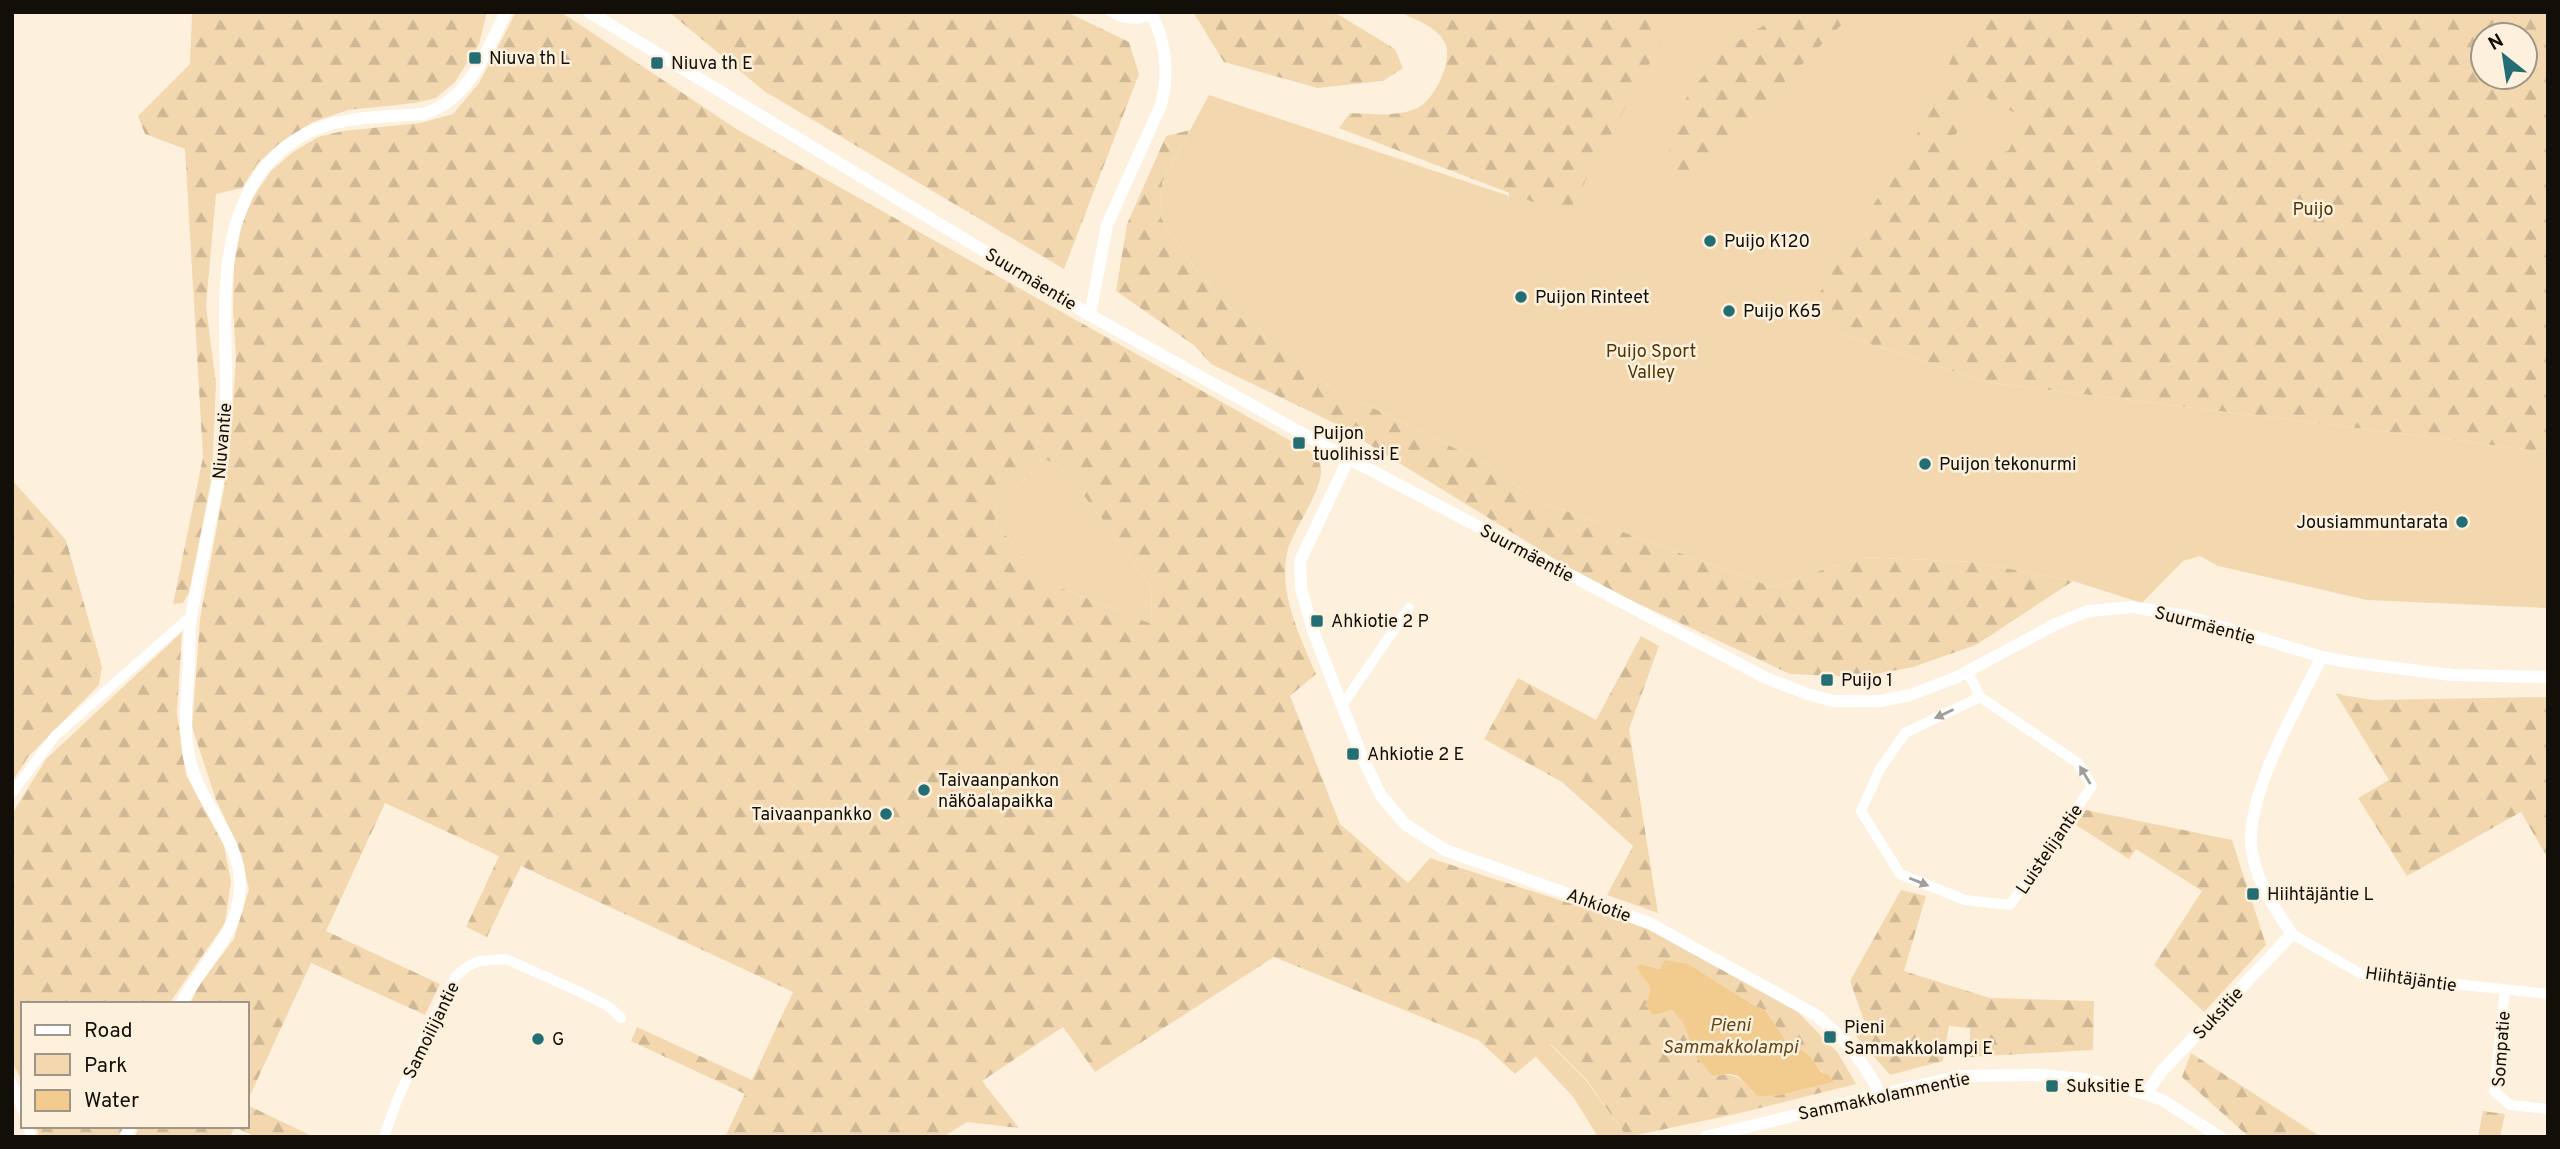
<svg xmlns="http://www.w3.org/2000/svg" width="2560" height="1149" font-family="Overpass,sans-serif">
<defs>
<pattern id="forest-firs" width="22" height="20" patternUnits="userSpaceOnUse" patternTransform="scale(1.75)"><rect width="22" height="20" fill="#f3d8af"/><path d="M5 1l3.5 6h-7zM16 11l3.5 6h-7z" fill="#cfb895"/></pattern>
</defs>
<rect width="100%" height="100%" fill="#fdf1de"/>
<g fill="#f3d8af" fill-rule="evenodd">
<path d="M 1507,12 L 2548,12 L 2548,380 L 1821,318 L 1833,332 L 1986,382 L 2548,452 L 2548,608 L 2367,600 L 2218,566 L 2200,556 L 2183,561 L 2142,603 L 2073,581 L 1973,562 L 1861,557 L 1772,587 L 1539,501 L 1483,462 L 1332,388 L 1237,315 L 1196,270 L 1161,218 L 1162,182 L 1209,95 L 1509,196 ZM 2483,35 L 2525,35 L 2525,77 L 2483,77 Z"/>
<path d="M 1047,460 L 1062,468 L 1121,543 L 1151,587 L 1152,624 L 1054,585 L 997,527 L 994,512 L 997,503 Z"/>
<path d="M 1550,1044 L 1584,1078 L 1627,1137 L 1598,1137 L 1574,1098 L 1535,1056 Z"/>
</g>
<g fill="url(#forest-firs)" fill-rule="evenodd">
<path d="M 192,12 L 487,12 L 479,44 L 455,82 L 436,98 L 415,103 L 348,110 L 313,122 L 280,143 L 258,163 L 242,188 L 216,194 L 206,306 L 216,384 L 212,476 L 189,593 L 183,603 L 173,604 L 203,457 L 185,149 L 145,134 L 138,116 L 190,64 Z"/>
<path d="M 516,12 L 561,12 L 738,130 L 1316,455 C 1318,459 1321,465 1321,470 C 1323,488 1294,529 1288,549 C 1277,591 1300,636 1316,674 L 1290,696 L 1340,824 L 1408,883 L 1430,858 L 1655,931 L 1791,1005 L 1838,1053 L 1856,1084 L 1736,1114 L 1627,1137 L 1585,1078 L 1551,1044 L 1515,1074 L 1478,1040 L 1274,957 L 1095,1072 L 1063,1027 L 982,1081 L 1019,1128 L 967,1122 L 943,1137 L 725,1137 L 745,1094 L 631,1041 L 637,1027 L 752,1080 L 793,992 L 521,866 L 487,937 L 466,927 L 499,856 L 385,803 L 326,931 L 440,984 L 425,1015 L 311,963 L 247,1102 L 247,1004 L 190,1004 L 199,985 L 234,939 L 249,889 L 237,844 L 216,800 L 192,727 L 200,619 L 229,460 L 236,357 L 233,310 L 234,265 L 241,227 L 253,197 L 271,171 L 293,152 L 318,137 L 343,131 L 420,123 L 453,114 L 479,83 ZM 1047,460 L 1062,468 L 1121,543 L 1151,587 L 1152,624 L 1054,585 L 997,527 L 994,512 L 997,503 ZM 1640,964 L 1660,969 L 1663,966 L 1706,975 L 1757,1007 L 1765,1010 L 1785,1039 L 1810,1056 L 1819,1069 L 1834,1082 L 1780,1095 L 1758,1097 C 1742,1082 1740,1072 1716,1076 L 1696,1057 L 1683,1021 L 1672,1010 L 1664,1012 L 1645,1006 L 1651,995 L 1651,985 L 1639,973 L 1636,967 Z"/>
<path d="M 669,12 L 1067,12 L 1129,42 L 1139,74 L 1064,269 L 764,91 Z"/>
<path d="M 1193,12 L 1334,12 L 1395,49 L 1403,68 L 1383,81 L 1318,88 L 1224,62 Z"/>
<path d="M 1398,12 L 1670,12 L 1660,44 L 1567,215 L 1339,128 L 1350,113 C 1371,114 1394,117 1415,109 C 1434,102 1455,59 1444,41 C 1435,26 1413,18 1398,12 Z"/>
<path d="M 1823,12 L 1854,12 L 1681,186 L 1673,169 L 1669,150 L 1668,129 L 1692,89 L 1729,47 L 1774,19 Z"/>
<path d="M 1972,12 L 2548,12 L 2548,452 L 1986,382 L 1833,332 L 1811,307 L 1922,126 ZM 2483,35 L 2525,35 L 2525,77 L 2483,77 ZM 1977,92 L 2024,118 L 2009,150 L 1981,164 L 1952,142 Z"/>
<path d="M 1190,130 L 1162,182 L 1161,218 L 1196,270 L 1237,315 L 1332,388 L 1483,462 L 1539,501 L 1772,587 L 1861,557 L 1973,562 L 2073,581 L 1976,645 L 1913,667 L 1860,677 L 1790,674 L 1624,597 L 1568,567 L 1336,424 L 1211,364 L 1195,346 L 1116,291 L 1127,224 L 1166,136 Z"/>
<path d="M 12,480 L 66,540 L 102,667 L 99,685 L 28,757 L 12,782 Z"/>
<path d="M 182,632 L 177,713 L 186,775 L 224,846 L 231,881 L 225,923 L 169,1004 L 23,1004 L 23,1083 L 12,1062 L 12,814 L 46,759 Z"/>
<path d="M 1641,636 L 1659,646 L 1629,729 L 1658,913 L 1607,895 L 1633,846 L 1562,782 L 1484,739 L 1518,678 L 1596,720 Z"/>
<path d="M 2336,694 L 2373,700 L 2548,697 L 2548,859 L 2521,812 L 2407,876 L 2358,798 L 2389,780 Z"/>
<path d="M 2086,810 L 2232,840 L 2266,945 L 2204,1012 L 2154,965 L 2202,891 L 2136,849 L 2129,859 L 2076,825 Z"/>
<path d="M 1901,890 L 1926,896 L 1904,971 L 1990,998 L 2094,1001 L 2093,1050 L 1970,1057 L 1970,1028 L 1949,1026 L 1943,1061 L 1890,1075 L 1856,1036 L 1866,1026 L 1850,981 Z"/>
<path d="M 2191,1053 L 2321,1137 L 2249,1137 L 2182,1077 Z"/>
<path d="M 247,1105 L 314,1137 L 256,1137 L 235,1127 L 230,1137 L 135,1137 L 139,1126 L 247,1126 Z"/>
<path d="M 2483,1111 L 2505,1114 L 2500,1137 L 2478,1137 Z"/>
<path d="M 36,1126 L 124,1126 L 119,1137 L 39,1137 Z"/>
</g>
<path fill="#f2cb8e" d="M 1665,960 L 1688,964 L 1757,1007 L 1765,1010 L 1785,1039 L 1810,1056 L 1821,1072 L 1829,1075 L 1834,1082 L 1780,1095 L 1758,1097 L 1738,1076 L 1730,1074 L 1713,1076 L 1696,1057 L 1683,1022 L 1672,1010 L 1653,1015 L 1645,1005 C 1657,982 1645,985 1636,967 L 1640,964 L 1660,969 Z"/>
<g fill="none" stroke-linecap="round" stroke-linejoin="round">
<g stroke="#fff" stroke-width="10">
<path d="M 1111,12 C 1127,20 1135,21 1152,15"/>
<path d="M 1968,672 L 1980,697 L 1905,733 L 1880,769 L 1861,811 L 1900,874 L 1965,900 L 2010,905 L 2092,786 L 2078,763 L 1980,697"/>
<path d="M 1343,704 L 1409,608"/>
<path d="M 12,793 L 55,736 L 191,616"/>
<path d="M 2292,934 L 2361,974 L 2548,994"/>
<path d="M 2505,990 L 2494,1091 L 2510,1105 L 2548,1109"/>
<path d="M 12,1083 L 23,1112"/>
<path d="M 28,1126 L 31,1137"/>
<path d="M 384,1137 L 396,1103 L 432,1022 L 456,976 L 468,966 L 479,961 L 506,959 L 580,992 L 608,1006 L 621,1018"/>
</g>
<g stroke="#fff" stroke-width="12">
<path d="M 1090,315 L 1107,225 L 1161,105 C 1169,71 1167,43 1150,12"/>
<path d="M 1349,458 L 1300,561 L 1301,588 L 1313,631 L 1360,752 L 1381,796 L 1405,824 L 1445,850 L 1649,923 L 1816,1015 L 1846,1042 L 1864,1066 L 1875,1084 L 1879,1096"/>
<path d="M 181,1004 C 202,964 238,935 240,887 C 242,836 193,799 188,750 C 184,720 187,690 189,660 C 189,644 189,628 192,612 C 203,550 220,489 225,425 C 229,367 220,308 230,250 C 234,224 245,194 261,172 C 306,114 358,119 424,114 C 470,99 486,52 506,12"/>
<path d="M 2146,1094 L 2161,1072 L 2292,934 C 2273,906 2253,877 2251,842 C 2249,790 2298,704 2322,657"/>
<path d="M 125,1137 L 131,1126"/>
<path d="M 1705,1137 L 1959,1076 L 2040,1075 L 2085,1079 L 2146,1094 L 2164,1101 L 2220,1137"/>
</g>
<path stroke="#fff" stroke-width="12" d="M 589,12 L 1090,315 L 1327,447 L 1766,678 L 1807,694 L 1834,701 L 1880,701 L 1910,695 L 1955,678 L 2056,624 L 2088,611 L 2132,607 L 2186,616 L 2322,657 L 2348,662 L 2452,675 L 2548,677"/>
</g>
<defs><path id="oneway-solid" d="M-6-.8H1V-3.2L6.5 0L1 3.2V.8H-6Z" transform="scale(1.75)"/></defs>
<g fill="#a09f9c">
<use href="#oneway-solid" transform="translate(1944 714) rotate(155)"/>
<use href="#oneway-solid" transform="translate(2085 775) rotate(-121)"/>
<use href="#oneway-solid" transform="translate(1919 882) rotate(22)"/>
</g>
<g fill="#236d75" stroke="#fdf1de" stroke-width="2.5">
<rect x="468" y="51" width="14" height="14" rx="3.5"/>
<rect x="650" y="56" width="14" height="14" rx="3.5"/>
<circle cx="1710" cy="241" r="7"/>
<circle cx="1521" cy="297" r="7"/>
<circle cx="1729" cy="311" r="7"/>
<rect x="1292" y="436" width="14" height="14" rx="3.5"/>
<circle cx="1925" cy="464" r="7"/>
<circle cx="2462" cy="522" r="7"/>
<rect x="1310" y="614" width="14" height="14" rx="3.5"/>
<rect x="1820" y="673" width="14" height="14" rx="3.5"/>
<rect x="1346" y="747" width="14" height="14" rx="3.5"/>
<circle cx="924" cy="790" r="7"/>
<circle cx="886" cy="814" r="7"/>
<rect x="2246" y="887" width="14" height="14" rx="3.5"/>
<rect x="1823" y="1030" width="14" height="14" rx="3.5"/>
<circle cx="538" cy="1039" r="7"/>
<rect x="2045" y="1079" width="14" height="14" rx="3.5"/>
</g>
<g text-anchor="middle" stroke-width="5" stroke-linejoin="round" paint-order="stroke">
<g font-size="18" fill="#120e08" stroke="#fdf1de" text-anchor="start">
<text x="489" y="64">Niuva th L</text>
<text x="671" y="69">Niuva th E</text>
<text x="1724" y="247">Puijo K120</text>
<text x="1535" y="303">Puijon Rinteet</text>
<text x="1743" y="317">Puijo K65</text>
<text x="1313" y="439">Puijon<tspan x="1313" dy="21">tuolihissi E</tspan></text>
<text x="1939" y="470">Puijon tekonurmi</text>
<text x="2448" y="528" text-anchor="end">Jousiammuntarata</text>
<text x="1331" y="627">Ahkiotie 2 P</text>
<text x="1841" y="686">Puijo 1</text>
<text x="1367" y="760">Ahkiotie 2 E</text>
<text x="938" y="786">Taivaanpankon<tspan x="938" dy="21">näköalapaikka</tspan></text>
<text x="872" y="820" text-anchor="end">Taivaanpankko</text>
<text x="2267" y="900">Hiihtäjäntie L</text>
<text x="1844" y="1033">Pieni<tspan x="1844" dy="21">Sammakkolampi E</tspan></text>
<text x="552" y="1045">G</text>
<text x="2066" y="1092">Suksitie E</text>
</g>
<g font-size="18" fill="#503603" stroke="#fdf1de">
<text x="2313" y="215">Puijo</text>
<text x="1651" y="357">Puijo Sport<tspan x="1651" dy="21">Valley</tspan></text>
</g>
<g font-size="18" fill="#120e08" stroke="#fdf1de">
<text transform="translate(1031 279) rotate(31)" y="6">Suurmäentie</text>
<text transform="translate(222 441) rotate(-85)" y="6">Niuvantie</text>
<text transform="translate(1527 553) rotate(28)" y="6">Suurmäentie</text>
<text transform="translate(2205 625) rotate(15)" y="6">Suurmäentie</text>
<text transform="translate(2049 849) rotate(-56)" y="6">Luistelijantie</text>
<text transform="translate(1599 905) rotate(20)" y="6">Ahkiotie</text>
<text transform="translate(2411 979) rotate(8)" y="6">Hiihtäjäntie</text>
<text transform="translate(2218 1013) rotate(-47)" y="6">Suksitie</text>
<text transform="translate(431 1030) rotate(-64)" y="6">Samoilijantie</text>
<text transform="translate(2501 1049) rotate(-86)" y="6">Sompatie</text>
<text transform="translate(1884 1096) rotate(-12)" y="6">Sammakkolammentie</text>
</g>
<g font-size="19" font-style="italic" fill="#62481a" stroke="#fdf1de">
<text x="1730" y="1031">Pieni<tspan x="1730" dy="22">Sammakkolampi</tspan></text>
</g>
</g>
<rect width="2560" height="1149" fill="none" stroke="#120e08" stroke-width="28"/>
<rect x="21" y="1002" width="228" height="126" fill="#fdf1de" stroke="#9f9688" stroke-width="2"/>
<rect x="35" y="1025" width="35" height="10" fill="#ffffff" stroke="#9f9688" stroke-width="2"/>
<text x="84" y="1037" font-size="21" fill="#120e08">Road</text>
<rect x="35" y="1054" width="35" height="21" fill="#f3d8af" stroke="#9f9688" stroke-width="2"/>
<text x="84" y="1072" font-size="21" fill="#120e08">Park</text>
<rect x="35" y="1090" width="35" height="21" fill="#f2cb8e" stroke="#9f9688" stroke-width="2"/>
<text x="84" y="1107" font-size="21" fill="#120e08">Water</text>
<g transform="translate(2504 56) rotate(330)"><circle r="33" fill="#fdf1de" stroke="#9f9688" stroke-width="2"/>
<path d="M0-5L12 26L0 18L-12 26Z" fill="#236d75"/>
<text y="-10" font-size="19" font-weight="bold" text-anchor="middle" fill="#120e08">N</text>
</g>
</svg>
